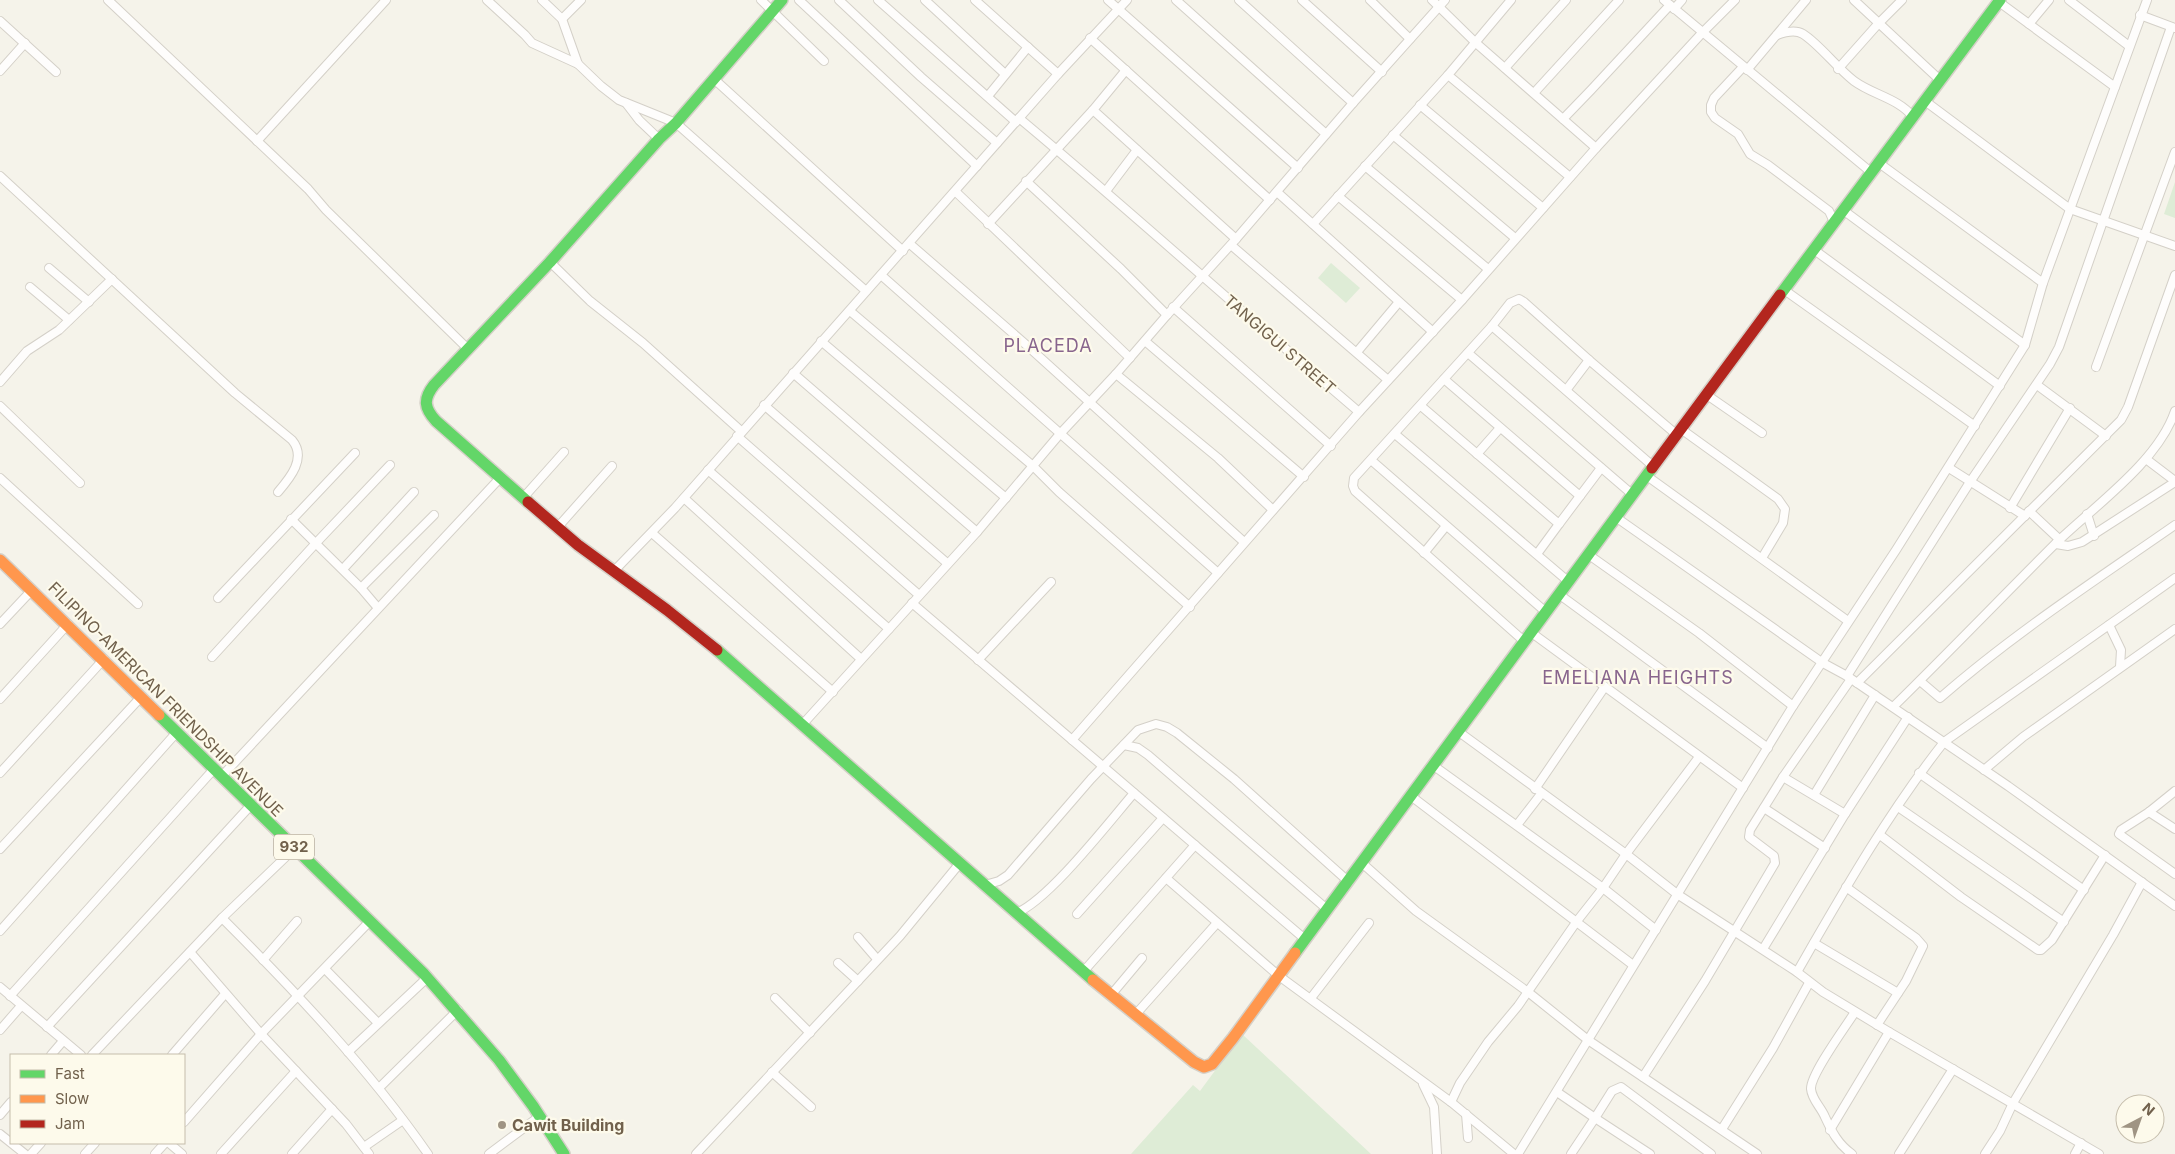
<svg xmlns="http://www.w3.org/2000/svg" width="2175" height="1154" font-family="Inter,sans-serif">
<rect width="100%" height="100%" fill="#f5f3ea"/>
<g fill="#deecd6">
<path d="M 2175,182 L 2175,218 L 2164,214 Z"/>
<path d="M 1331,263 L 1360,288 L 1346,303 L 1318,278 Z"/>
<path d="M 1242,1034 L 1371,1154 L 1131,1154 L 1193,1085 L 1200,1091 Z"/>
</g>
<g fill="none" stroke-linecap="round" stroke-linejoin="round">
<g stroke="#d4d0c8" stroke-width="10">
<g id="street">
<path d="M 108,0 L 308,189 L 326,210 L 468,349"/>
<path d="M 487,0 L 525,35 L 532,43 L 578,64"/>
<path d="M 542,0 L 562,19 L 578,64 L 601,86 L 619,100 L 676,123 L 866,291"/>
<path d="M 761,0 L 824,61"/>
<path d="M 799,0 L 977,166"/>
<path d="M 839,0 L 921,77 L 997,143"/>
<path d="M 878,0 L 1016,122"/>
<path d="M 925,0 L 1005,74"/>
<path d="M 975,0 L 1058,74"/>
<path d="M 1108,0 L 1298,168"/>
<path d="M 1176,0 L 1326,134"/>
<path d="M 1239,0 L 1353,103"/>
<path d="M 1302,0 L 1382,72"/>
<path d="M 1370,0 L 1410,39"/>
<path d="M 1432,0 L 1476,43 L 1596,148"/>
<path d="M 1511,0 L 1448,75 L 1570,177"/>
<path d="M 1664,0 L 1872,173"/>
<path d="M 1854,0 L 1941,81"/>
<path d="M 2069,0 L 2129,46"/>
<path d="M 1999,2 L 2115,87"/>
<path d="M 1674,9 L 1682,0"/>
<path d="M 2140,15 L 2175,28"/>
<path d="M 562,19 L 581,0"/>
<path d="M 0,21 L 56,72"/>
<path d="M 2029,24 L 2049,0"/>
<path d="M 1777,35 C 1785,32 1795,29 1803,34 C 1819,44 1837,68 1854,81 C 1873,95 1898,98 1913,117"/>
<path d="M 1090,38 L 1270,200"/>
<path d="M 1743,67 L 1714,98 L 1711,105 L 1711,112 L 1715,118 L 1738,134 L 1750,154 L 1768,165 L 1829,211 L 1834,222"/>
<path d="M 1505,68 L 1566,0"/>
<path d="M 1838,69 L 1878,24 L 1902,0"/>
<path d="M 1747,70 L 1806,0"/>
<path d="M 0,71 L 25,43"/>
<path d="M 714,79 L 903,251"/>
<path d="M 1534,93 L 1619,0"/>
<path d="M 988,96 L 1028,47"/>
<path d="M 1925,101 L 2070,209 L 2175,246"/>
<path d="M 626,103 L 639,120 L 659,139"/>
<path d="M 1420,105 L 1543,208"/>
<path d="M 1093,110 L 1236,239"/>
<path d="M 1019,118 C 1134,214 1245,315 1359,412"/>
<path d="M 1563,119 L 1591,90 L 1670,5"/>
<path d="M 1393,135 L 1515,238"/>
<path d="M 257,141 L 386,0"/>
<path d="M 1879,163 L 2043,283"/>
<path d="M 1365,166 L 1488,269"/>
<path d="M 0,176 L 235,393 L 292,440 C 307,458 290,478 278,492"/>
<path d="M 1026,181 L 1121,269 L 1167,315"/>
<path d="M 1106,191 L 1137,150"/>
<path d="M 956,192 L 1130,358"/>
<path d="M 1277,192 L 1433,332"/>
<path d="M 1338,196 L 1462,300"/>
<path d="M 1843,210 L 2025,345"/>
<path d="M 988,224 L 1093,110 L 1126,70"/>
<path d="M 1313,224 L 1448,75"/>
<path d="M 910,244 L 1023,342 L 1244,542"/>
<path d="M 1231,245 L 1388,380"/>
<path d="M 1813,249 L 2000,386"/>
<path d="M 550,262 L 590,301 L 643,343 L 741,431"/>
<path d="M 49,268 L 89,302"/>
<path d="M 881,275 L 1218,573"/>
<path d="M 30,287 L 69,320"/>
<path d="M 1783,289 L 1975,426"/>
<path d="M 1173,307 L 1331,446"/>
<path d="M 850,311 L 1033,466 L 1059,492 L 1190,607"/>
<path d="M 1492,326 L 1510,303 L 1519,299 L 1524,302 L 1589,360 L 1677,435"/>
<path d="M 821,341 L 1006,498"/>
<path d="M 1145,341 L 1304,477"/>
<path d="M 1357,352 L 1399,302"/>
<path d="M 1468,353 L 1633,495"/>
<path d="M 2096,367 L 2175,152"/>
<path d="M 793,373 L 977,532"/>
<path d="M 1116,374 L 1218,458 L 1273,510"/>
<path d="M 1444,379 L 1580,496 L 1601,468"/>
<path d="M 0,382 L 27,351 L 59,330 L 112,279"/>
<path d="M 2037,385 L 2106,436"/>
<path d="M 1567,389 L 1589,360"/>
<path d="M 1707,395 L 1762,433"/>
<path d="M 764,405 L 947,563"/>
<path d="M 0,406 L 80,483"/>
<path d="M 1421,406 L 1559,524 L 1580,496"/>
<path d="M 1681,429 L 1778,499 L 1785,509 L 1783,523 L 1762,558"/>
<path d="M 1395,434 L 1569,582"/>
<path d="M 737,436 L 919,595"/>
<path d="M 1477,454 L 1500,428"/>
<path d="M 2146,459 L 2175,481"/>
<path d="M 1371,460 L 1547,613"/>
<path d="M 1949,468 L 2025,516"/>
<path d="M 708,470 L 889,629"/>
<path d="M 1647,476 L 1848,621"/>
<path d="M 0,478 L 138,604"/>
<path d="M 523,498 L 564,452"/>
<path d="M 684,498 L 861,659"/>
<path d="M 2010,508 L 2070,408"/>
<path d="M 2029,511 L 2060,540"/>
<path d="M 2087,514 L 2094,536"/>
<path d="M 1617,518 L 1823,663 L 1847,676 L 2008,786 L 2175,906"/>
<path d="M 291,519 L 361,588 L 378,608"/>
<path d="M 557,528 L 612,466"/>
<path d="M 652,533 L 833,692"/>
<path d="M 2056,544 L 2068,546 L 2082,542 L 2175,482"/>
<path d="M 1424,553 L 1446,526"/>
<path d="M 1537,554 L 1559,524"/>
<path d="M 1589,555 L 1699,633 L 1793,706"/>
<path d="M 343,569 L 414,492"/>
<path d="M 614,571 L 675,508 L 1058,74 L 1127,0"/>
<path d="M 361,588 L 434,515"/>
<path d="M 1560,595 L 1768,748"/>
<path d="M 218,598 L 355,453"/>
<path d="M 912,603 L 1306,940"/>
<path d="M 0,624 L 32,590"/>
<path d="M 2109,625 L 2121,650 L 2120,667"/>
<path d="M 1532,633 L 1743,788"/>
<path d="M 1525,642 L 1355,491 L 1353,486 L 1354,478 L 1492,326 L 1654,467"/>
<path d="M 212,657 L 316,543 L 390,465"/>
<path d="M 978,660 L 1051,582"/>
<path d="M 1847,676 L 1970,482 L 2050,364 L 2059,347 L 2171,27"/>
<path d="M 1920,681 L 1940,698 C 2013,634 2096,580 2175,525"/>
<path d="M 1857,683 L 2121,420 L 2128,407 L 2175,275"/>
<path d="M 0,699 L 68,624"/>
<path d="M 1893,707 C 1947,654 2000,599 2054,545 C 2093,507 2158,462 2175,411"/>
<path d="M 802,725 L 977,532 L 1059,435 L 1116,374 L 1167,315 L 1236,239 L 1353,103 L 1445,0"/>
<path d="M 1459,732 L 1626,854 L 1677,894 L 1797,972 L 1823,992 L 1889,1032 L 2099,1154"/>
<path d="M 1072,740 L 1359,412 L 1462,300 L 1596,148 L 1702,33 L 1735,0"/>
<path d="M 1124,745 L 1138,748 L 1148,755 L 1328,910"/>
<path d="M 1434,766 L 1603,888 L 1656,930"/>
<path d="M 1984,770 L 2023,737 L 2175,629"/>
<path d="M 0,773 L 104,659"/>
<path d="M 1919,773 L 2084,890"/>
<path d="M 222,776 L 500,478"/>
<path d="M 1783,777 L 1845,814"/>
<path d="M 1535,789 L 1604,688"/>
<path d="M 2175,791 L 2149,812 L 2121,830 L 2119,834 L 2175,874"/>
<path d="M 1814,795 L 1875,695"/>
<path d="M 1411,796 L 1633,965"/>
<path d="M 1898,807 L 2064,922"/>
<path d="M 1764,808 L 1825,848"/>
<path d="M 2149,812 L 2175,829"/>
<path d="M 1517,825 L 1541,794"/>
<path d="M 1880,835 L 1961,897 L 2038,950 L 2041,950 L 2052,940 L 2105,855"/>
<path d="M 0,849 L 141,697"/>
<path d="M 1362,863 L 1416,911 L 1528,992 L 1588,1040 L 1757,1154"/>
<path d="M 1166,878 L 1279,976 L 1451,1102 L 1514,1154"/>
<path d="M 985,885 L 999,881 L 1008,875 L 1091,779 L 1138,730 L 1156,724 L 1167,727 L 1177,733 L 1234,779 L 1349,882"/>
<path d="M 1846,887 L 1916,938 L 1923,946 L 1906,981 L 1877,1025"/>
<path d="M 1016,913 C 1048,901 1109,822 1134,793"/>
<path d="M 1077,914 L 1163,818"/>
<path d="M 222,918 C 296,992 368,1068 428,1154"/>
<path d="M 0,931 L 177,732"/>
<path d="M 858,937 L 877,959"/>
<path d="M 1814,943 L 1898,993"/>
<path d="M 1763,949 L 1845,814 L 1908,717"/>
<path d="M 190,952 L 261,1034 L 346,1124 L 369,1154"/>
<path d="M 263,960 L 297,921"/>
<path d="M 838,963 L 858,981"/>
<path d="M 325,969 L 378,1023"/>
<path d="M 1083,972 L 1195,845"/>
<path d="M 1797,972 C 1842,894 1888,813 1944,742 L 2175,578"/>
<path d="M 0,987 L 81,1055"/>
<path d="M 1111,995 L 1142,958"/>
<path d="M 10,996 L 214,769"/>
<path d="M 775,998 L 810,1033"/>
<path d="M 1311,998 L 1369,923"/>
<path d="M 1136,1014 L 1217,923"/>
<path d="M 47,1027 L 251,805"/>
<path d="M 0,1030 L 21,1006"/>
<path d="M 348,1052 L 427,978"/>
<path d="M 51,1055 L 63,1041"/>
<path d="M 92,1055 L 222,918 L 295,848"/>
<path d="M 172,1055 L 225,994"/>
<path d="M 772,1072 L 811,1107"/>
<path d="M 1643,1077 L 1705,981 L 1775,863 L 1774,856 L 1749,837 L 1750,830 L 1783,777 L 1851,679"/>
<path d="M 1423,1084 L 1434,1107 L 1437,1154"/>
<path d="M 379,1088 L 458,1010"/>
<path d="M 1557,1092 L 1595,1118 L 1612,1091 L 1621,1087 L 1711,1154"/>
<path d="M 1451,1102 L 1460,1083 L 1488,1042 L 1518,1006 L 1577,921 L 1603,888 L 1626,854 L 1699,757"/>
<path d="M 1466,1114 L 1468,1138"/>
<path d="M 0,1115 L 11,1102"/>
<path d="M 184,1122 L 261,1034 L 370,921"/>
<path d="M 1722,1129 L 1773,1048 L 1809,983"/>
<path d="M 1830,1130 L 1889,1032"/>
<path d="M 0,1134 L 25,1154"/>
<path d="M 169,1143 L 182,1154"/>
<path d="M 364,1147 L 403,1120"/>
<path d="M 31,1154 L 41,1143"/>
<path d="M 85,1154 L 95,1143"/>
<path d="M 155,1154 L 165,1143"/>
<path d="M 221,1154 L 296,1071"/>
<path d="M 292,1154 L 332,1109"/>
<path d="M 489,1154 L 540,1116"/>
<path d="M 696,1154 L 900,936 L 960,863"/>
<path d="M 1518,1154 L 1793,706 L 1896,550 L 2025,345 L 2043,283 L 2147,0"/>
<path d="M 1571,1154 L 1595,1118 L 1650,1154"/>
<path d="M 1852,1154 C 1838,1144 1832,1132 1825,1117 C 1821,1107 1812,1100 1811,1089 C 1810,1075 1846,1026 1855,1012"/>
<path d="M 1899,1154 L 1953,1069"/>
<path d="M 1985,1154 L 2000,1131 L 2013,1103 L 2113,935 L 2142,882"/>
<path d="M 2075,1154 L 2081,1143"/>
</g>
</g>
<g stroke="#d5d0c8" stroke-width="14">
<g id="fast">
<path d="M 1780,295 L 2000,0"/>
<path d="M 528,502 L 436,421 C 424,408 423,399 434,385 L 550,262 L 659,139 L 676,123 L 782,0"/>
<path d="M 717,650 L 1093,980"/>
<path d="M 159,715 L 424,974 L 499,1060 L 533,1106 L 564,1154"/>
<path d="M 1295,953 L 1652,468"/>
</g>
</g>
<g stroke="#d5d0c8" stroke-width="14">
<g id="slow">
<path d="M 0,560 L 159,715"/>
<path d="M 1093,980 L 1194,1062 L 1204,1067 L 1212,1064 L 1233,1038 L 1295,953"/>
</g>
</g>
<g stroke="#d5d0c8" stroke-width="14">
<g id="jam">
<path d="M 1652,468 L 1780,295"/>
<path d="M 528,502 L 578,545 L 667,610 L 717,650"/>
</g>
</g>
<use href="#street" stroke="#fefdfc" stroke-width="8"/>
<use href="#fast" stroke="#63d668" stroke-width="11"/>
<use href="#slow" stroke="#ff974d" stroke-width="11"/>
<use href="#jam" stroke="#b3261e" stroke-width="11"/>
</g>
<circle fill="#9f9483" stroke="#fdfaeb" stroke-width="2" cx="502" cy="1125" r="5"/>
<g text-anchor="middle" stroke-width="4.5" stroke-linejoin="round" paint-order="stroke">
<rect fill="#fdfaeb" stroke="#9b8f7c" stroke-width="1" x="274" y="834.5" width="40" height="25" rx="4"/>
<g font-size="15" font-weight="bold" fill="#71614c">
<text x="294" y="852">932</text>
</g>
<g font-size="16" fill="#71614c" stroke="#fdfaeb">
<text transform="translate(1280 344) rotate(41)" y="6">TANGIGUI STREET</text>
<text transform="translate(166 699) rotate(45)" y="6">FILIPINO-AMERICAN FRIENDSHIP AVENUE</text>
</g>
<g font-size="16" font-weight="bold" fill="#71614c" stroke="#fdfaeb" text-anchor="start">
<text x="512" y="1131">Cawit Building</text>
</g>
<g font-size="18" letter-spacing="1" fill="#88658d" stroke="#fdfaeb">
<text x="1048" y="352">PLACEDA</text>
<text x="1638" y="684">EMELIANA HEIGHTS</text>
</g>
</g>
<rect x="10" y="1054" width="175" height="90" fill="#fdfaeb" stroke="#c5bdab"/>
<rect x="20" y="1070" width="25" height="8" fill="#63d668" stroke="#c5bdab"/>
<text x="55" y="1079" font-size="15" fill="#71614c">Fast</text>
<rect x="20" y="1095" width="25" height="8" fill="#ff974d" stroke="#c5bdab"/>
<text x="55" y="1104" font-size="15" fill="#71614c">Slow</text>
<rect x="20" y="1120" width="25" height="8" fill="#b3261e" stroke="#c5bdab"/>
<text x="55" y="1129" font-size="15" fill="#71614c">Jam</text>
<g transform="translate(2140 1119) rotate(41)"><circle r="24" fill="#fdfaeb" stroke="#c5bdab"/>
<path d="M0-4L9 19L0 12L-9 19Z" fill="#9f9483"/>
<text y="-8" font-size="14" font-weight="bold" text-anchor="middle" fill="#71614c">N</text>
</g>
</svg>
